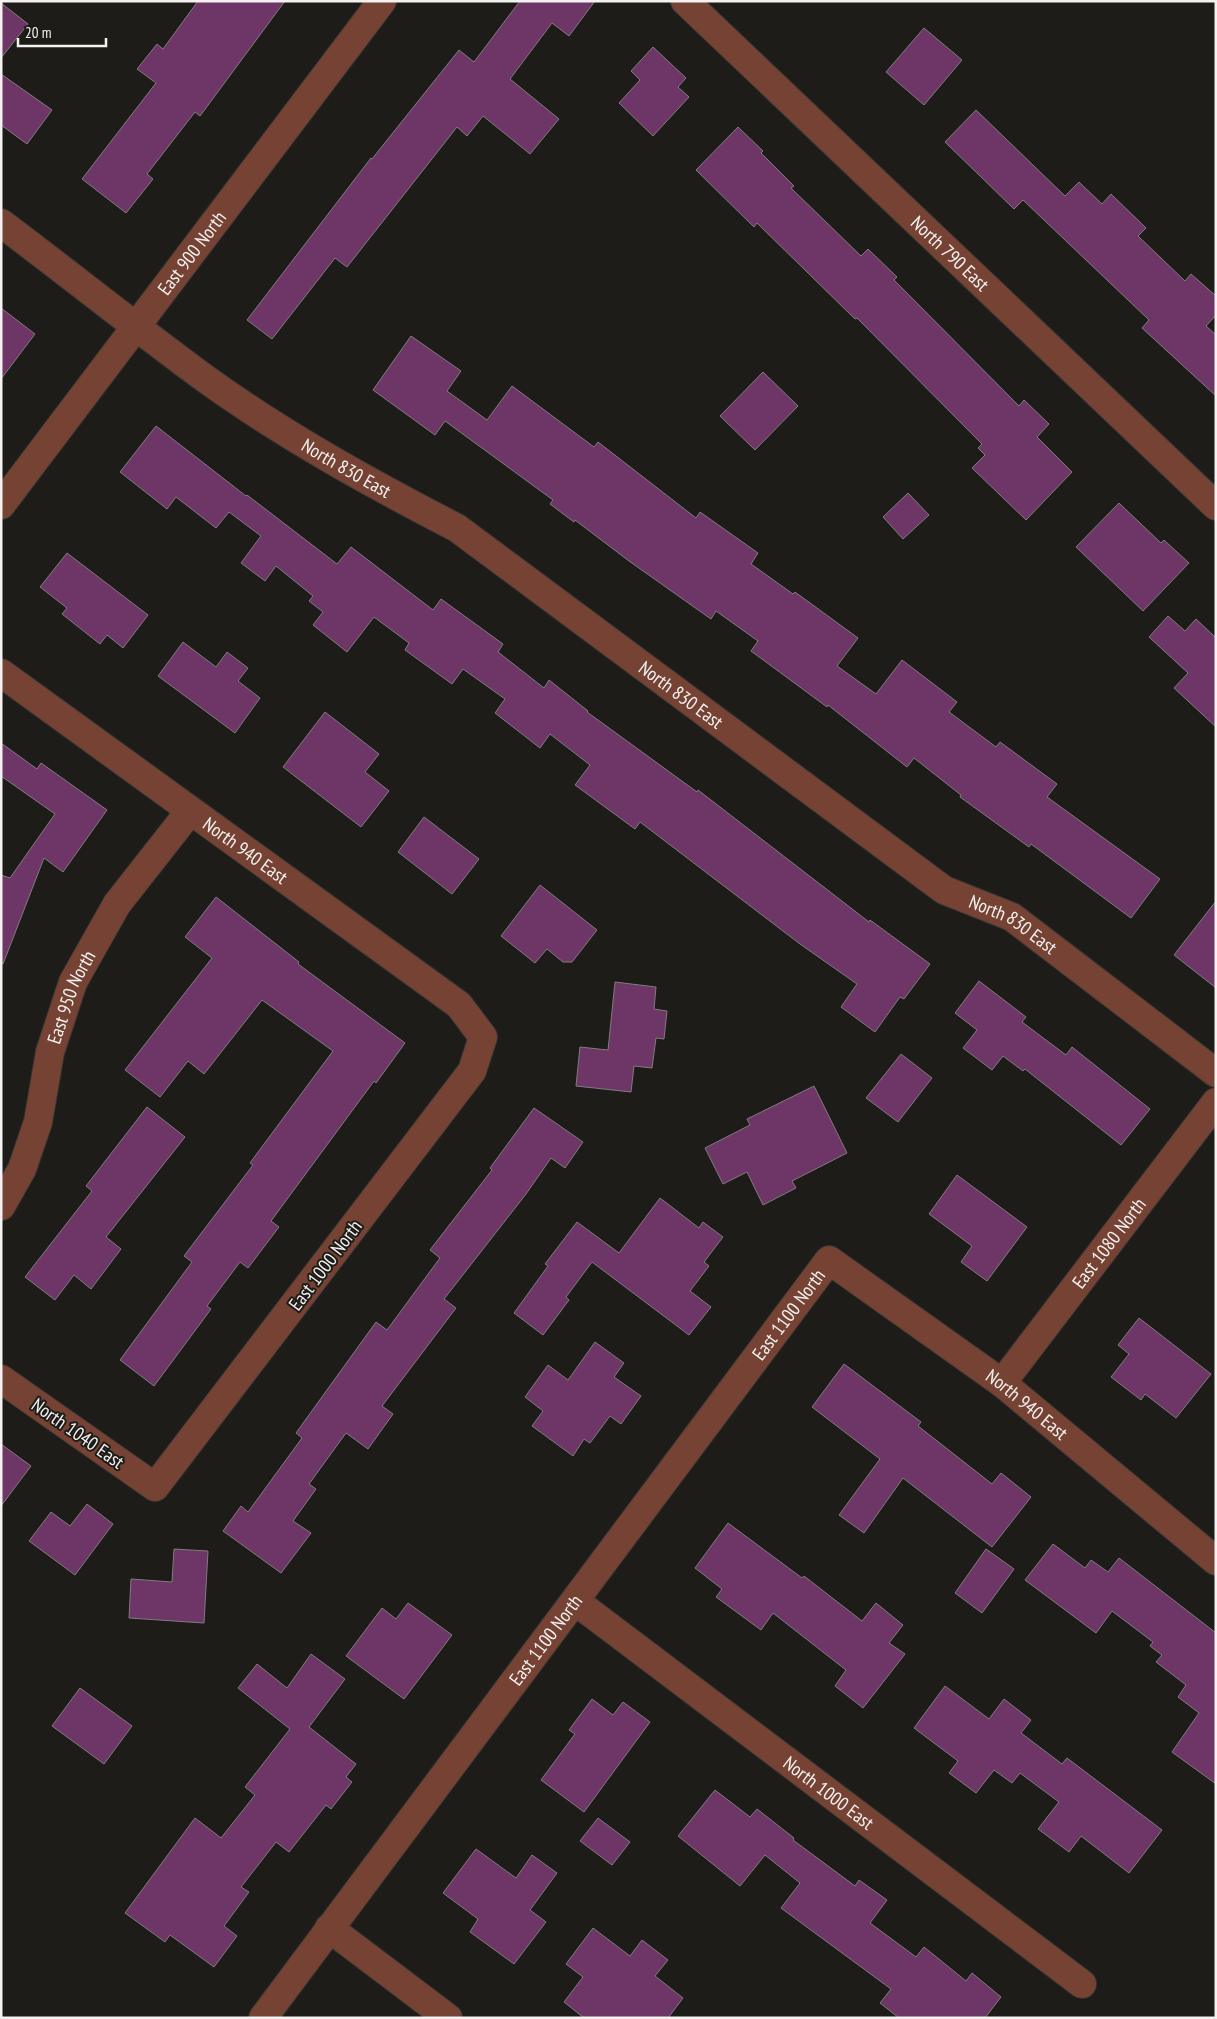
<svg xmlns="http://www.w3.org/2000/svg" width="1217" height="2019" font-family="'PT Sans Narrow',sans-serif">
<rect width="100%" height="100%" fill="#1d1c19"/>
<g fill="#6e3567" stroke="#807c7f">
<path d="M 198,1 L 285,1 L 200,116 L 195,112 L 147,174 L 153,179 L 126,213 L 82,179 L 156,83 L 137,69 L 157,44 L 163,49 Z"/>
<path d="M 520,1 L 595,1 L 569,36 L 552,23 L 510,79 L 559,119 L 530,154 L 483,116 L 467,136 L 457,127 L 347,267 L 335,258 L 272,339 L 247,320 L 371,158 L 372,159 L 459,50 L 474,62 Z"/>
<path d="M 1,3 L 28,24 L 1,58 Z"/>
<path d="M 924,28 L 962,60 L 924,105 L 886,72 Z"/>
<path d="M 653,47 L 686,78 L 678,87 L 689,97 L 653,136 L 619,103 L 640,80 L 631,71 Z"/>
<path d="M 1,74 L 52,110 L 27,144 L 1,125 Z"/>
<path d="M 976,110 L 1065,196 L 1079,182 L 1102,204 L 1111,194 L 1146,228 L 1138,236 L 1185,281 L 1191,274 L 1216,296 L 1216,315 L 1206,326 L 1216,335 L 1216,396 L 1142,328 L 1149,320 L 1023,200 L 1014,209 L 945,142 Z"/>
<path d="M 738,127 L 763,151 L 761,153 L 794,186 L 791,188 L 861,256 L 868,249 L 897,277 L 894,280 L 1019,406 L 1024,400 L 1049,424 L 1037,437 L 1072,472 L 1026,520 L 972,468 L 985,455 L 978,448 L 982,444 L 857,318 L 855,319 L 757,223 L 754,227 L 696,170 Z"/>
<path d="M 1,308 L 35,334 L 1,379 Z"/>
<path d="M 411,336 L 461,371 L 447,391 L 487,420 L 512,386 L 594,447 L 598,442 L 696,518 L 700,512 L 758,553 L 751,564 L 793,594 L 795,592 L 858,638 L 837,666 L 876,694 L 902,660 L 957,702 L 949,712 L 996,747 L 1000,742 L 1057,784 L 1047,797 L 1160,879 L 1131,918 L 1031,844 L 1029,847 L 960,797 L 961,795 L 914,758 L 907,767 L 828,705 L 827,707 L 751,651 L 758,641 L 716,611 L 711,619 L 629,561 L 575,520 L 574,522 L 550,504 L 553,500 L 445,421 L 435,435 L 373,390 Z"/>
<path d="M 763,372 L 798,406 L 755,450 L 720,416 Z"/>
<path d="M 156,426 L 246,496 L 247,495 L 337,564 L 351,547 L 433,610 L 441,599 L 503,644 L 498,652 L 544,688 L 549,680 L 588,711 L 587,712 L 697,792 L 698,790 L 869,922 L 870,920 L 930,964 L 904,999 L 900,997 L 875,1032 L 841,1007 L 857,984 L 800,944 L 640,822 L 635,829 L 575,785 L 590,765 L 550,734 L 540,748 L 495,713 L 505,699 L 463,669 L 452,684 L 405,650 L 409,643 L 374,617 L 347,652 L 313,625 L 323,612 L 309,601 L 313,596 L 276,566 L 265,581 L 241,563 L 261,536 L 229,512 L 216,528 L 176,497 L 167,509 L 120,472 Z"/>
<path d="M 908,493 L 929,515 L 903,539 L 883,517 Z"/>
<path d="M 1119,503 L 1161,543 L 1164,540 L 1189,563 L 1143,611 L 1076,547 Z"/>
<path d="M 67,553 L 148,615 L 123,648 L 107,635 L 100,644 L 62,614 L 67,608 L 40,587 Z"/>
<path d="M 1168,616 L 1185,631 L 1196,619 L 1216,638 L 1216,727 L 1174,688 L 1188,673 L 1149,637 Z"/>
<path d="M 183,642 L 216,667 L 227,652 L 248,668 L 238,681 L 260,698 L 235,733 L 158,676 Z"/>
<path d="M 325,712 L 379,754 L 365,772 L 389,791 L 361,827 L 283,767 Z"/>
<path d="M 1,743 L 37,769 L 41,763 L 107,810 L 63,872 L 44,858 L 3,964 L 1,963 L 1,875 L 10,878 L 55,814 L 1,776 Z"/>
<path d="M 424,817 L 479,859 L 452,894 L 398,852 Z"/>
<path d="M 540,885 L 597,930 L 572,962 L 563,962 L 547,949 L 535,963 L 501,936 Z"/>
<path d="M 216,897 L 299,962 L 298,964 L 405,1043 L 376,1083 L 374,1081 L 271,1221 L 279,1227 L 248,1268 L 240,1262 L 207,1306 L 211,1309 L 154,1386 L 120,1360 L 192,1262 L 184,1256 L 253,1165 L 250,1163 L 333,1051 L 262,1000 L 204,1074 L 188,1061 L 160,1097 L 125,1070 L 212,958 L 185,937 Z"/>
<path d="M 1216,901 L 1216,988 L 1174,955 Z"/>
<path d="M 979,981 L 1026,1017 L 1022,1022 L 1066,1055 L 1072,1047 L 1150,1109 L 1121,1145 L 1025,1069 L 1023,1071 L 1003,1056 L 992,1070 L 963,1048 L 977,1030 L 955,1013 Z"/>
<path d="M 615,982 L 656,987 L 654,1009 L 667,1011 L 664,1039 L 656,1038 L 652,1068 L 634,1066 L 631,1092 L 576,1086 L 580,1047 L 608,1050 Z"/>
<path d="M 901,1054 L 932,1078 L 898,1122 L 866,1098 Z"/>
<path d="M 814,1086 L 847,1153 L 792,1181 L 796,1188 L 763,1205 L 747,1172 L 723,1184 L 705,1148 L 750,1125 L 747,1119 Z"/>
<path d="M 147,1107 L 185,1137 L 106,1237 L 121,1249 L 91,1289 L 74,1275 L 55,1300 L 25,1277 L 92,1191 L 86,1186 Z"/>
<path d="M 534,1108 L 583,1142 L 565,1168 L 551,1158 L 526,1194 L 444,1299 L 456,1308 L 382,1406 L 393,1414 L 368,1449 L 346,1433 L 309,1484 L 316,1489 L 293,1521 L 311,1533 L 281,1573 L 223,1531 L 241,1506 L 248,1512 L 302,1438 L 296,1433 L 376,1322 L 387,1330 L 440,1258 L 430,1250 L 492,1170 L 490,1168 Z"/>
<path d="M 957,1175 L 1027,1227 L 987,1281 L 961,1262 L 972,1246 L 929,1214 Z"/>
<path d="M 660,1198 L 699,1228 L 703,1222 L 723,1237 L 704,1262 L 709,1266 L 690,1291 L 711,1307 L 689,1335 L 592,1262 L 566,1297 L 569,1300 L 543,1335 L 514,1313 L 548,1266 L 545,1264 L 577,1222 L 619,1253 Z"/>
<path d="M 1139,1318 L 1211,1374 L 1176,1418 L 1145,1394 L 1141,1400 L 1111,1377 L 1129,1354 L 1118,1345 Z"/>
<path d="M 595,1342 L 624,1363 L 614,1377 L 641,1396 L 621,1424 L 610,1416 L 590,1443 L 584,1439 L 573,1456 L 532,1426 L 543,1411 L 525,1397 L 548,1365 L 568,1380 Z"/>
<path d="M 844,1364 L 921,1422 L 918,1426 L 992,1484 L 1001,1473 L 1031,1497 L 992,1547 L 903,1478 L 864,1533 L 839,1515 L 880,1459 L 812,1407 Z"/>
<path d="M 1,1444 L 31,1466 L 1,1506 Z"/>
<path d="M 87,1504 L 113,1524 L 75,1575 L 29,1541 L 51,1512 L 70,1526 Z"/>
<path d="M 728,1523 L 802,1578 L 804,1576 L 862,1621 L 876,1603 L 903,1625 L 889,1643 L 905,1654 L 863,1708 L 835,1686 L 846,1670 L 773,1613 L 761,1630 L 716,1597 L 722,1589 L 695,1568 Z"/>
<path d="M 1053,1544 L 1085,1568 L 1091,1560 L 1108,1572 L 1119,1558 L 1216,1633 L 1216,1784 L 1172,1752 L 1199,1713 L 1178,1697 L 1186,1685 L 1156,1662 L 1162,1655 L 1150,1646 L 1153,1642 L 1112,1611 L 1096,1633 L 1025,1580 Z"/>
<path d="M 174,1549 L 208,1551 L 204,1623 L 129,1618 L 131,1579 L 172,1582 Z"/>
<path d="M 986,1549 L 1014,1569 L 982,1613 L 955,1593 Z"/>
<path d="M 408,1603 L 452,1635 L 404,1699 L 346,1656 L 382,1608 L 396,1619 Z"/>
<path d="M 311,1654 L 345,1679 L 309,1727 L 356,1764 L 346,1777 L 352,1782 L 331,1809 L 326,1805 L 289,1852 L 276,1842 L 241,1887 L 249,1892 L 224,1926 L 237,1936 L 214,1967 L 170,1935 L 165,1942 L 125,1913 L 195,1818 L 221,1838 L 255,1795 L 245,1787 L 290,1729 L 238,1688 L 257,1664 L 287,1688 Z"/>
<path d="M 945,1686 L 989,1719 L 1004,1699 L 1031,1720 L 1021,1733 L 1062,1764 L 1067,1758 L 1162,1830 L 1129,1873 L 1081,1836 L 1069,1852 L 1038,1829 L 1059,1802 L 1020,1773 L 1012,1783 L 994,1770 L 976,1793 L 949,1773 L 958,1761 L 914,1728 Z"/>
<path d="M 80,1688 L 132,1726 L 104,1764 L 52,1726 Z"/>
<path d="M 592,1699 L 613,1715 L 623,1702 L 650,1722 L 584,1812 L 541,1780 L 575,1734 L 569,1730 Z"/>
<path d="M 715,1790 L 750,1817 L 757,1809 L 794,1838 L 793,1840 L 855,1886 L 859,1880 L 887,1900 L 870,1923 L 916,1957 L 924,1947 L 966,1981 L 972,1973 L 1001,1997 L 985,2018 L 899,2018 L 880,2003 L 891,1989 L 781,1908 L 800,1883 L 765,1855 L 740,1886 L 678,1836 Z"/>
<path d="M 598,1818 L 630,1842 L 612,1865 L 580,1841 Z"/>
<path d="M 476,1849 L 516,1878 L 532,1855 L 557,1873 L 530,1910 L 546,1922 L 514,1964 L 470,1932 L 478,1919 L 443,1893 Z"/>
<path d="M 593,1928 L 630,1956 L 642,1940 L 668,1960 L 655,1976 L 683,1998 L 668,2018 L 584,2018 L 564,2002 L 583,1977 L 566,1964 Z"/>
</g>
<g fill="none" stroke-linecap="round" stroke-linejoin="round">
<g stroke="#373633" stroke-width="30">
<g id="minor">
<path id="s1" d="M 685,1 L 1216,506"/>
<path id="s2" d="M 1,223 C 69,274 135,327 203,377 C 283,435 370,483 457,528 L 944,890 L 1012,917 L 1216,1073"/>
<path id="s3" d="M 1,673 L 459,1005 L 483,1037 L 472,1071 L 155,1487 L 1,1379"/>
<path id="s4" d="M 1,1206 L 22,1169 L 38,1122 L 50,1052 L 73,982 L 117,904 L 190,811"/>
<path id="s5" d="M 1002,1383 L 1216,1102"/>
<path id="s6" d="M 575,1601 L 1082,1984"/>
<path d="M 329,1928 L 448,2018"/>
<path id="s7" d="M 263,2018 L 829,1260 L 1002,1383 L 1216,1561"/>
</g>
</g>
<g stroke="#373633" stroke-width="30">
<g id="tertiary">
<path id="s8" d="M 1,505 L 382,1"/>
</g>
</g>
<use href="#minor" stroke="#754234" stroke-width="28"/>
<use href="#tertiary" stroke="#754234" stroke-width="28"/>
</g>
<g text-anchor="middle" stroke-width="4" stroke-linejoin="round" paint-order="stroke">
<g font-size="19" fill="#f3f2f0" stroke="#1d1c19">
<text dy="7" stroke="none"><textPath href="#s8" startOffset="316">East 900 North</textPath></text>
<text dy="7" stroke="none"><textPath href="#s1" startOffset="366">North 790 East</textPath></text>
<text dy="7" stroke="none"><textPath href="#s2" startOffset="424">North 830 East</textPath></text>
<text dy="7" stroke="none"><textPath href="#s2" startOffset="829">North 830 East</textPath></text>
<text dy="7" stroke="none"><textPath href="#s3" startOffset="302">North 940 East</textPath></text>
<text dy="7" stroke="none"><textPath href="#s2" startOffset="1234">North 830 East</textPath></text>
<text dy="7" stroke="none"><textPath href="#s4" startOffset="222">East 950 North</textPath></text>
<text dy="7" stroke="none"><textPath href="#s5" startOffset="176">East 1080 North</textPath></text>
<text transform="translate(325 1265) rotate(-53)" y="7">East 1000 North</text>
<text dy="7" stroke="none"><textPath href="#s7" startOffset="878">East 1100 North</textPath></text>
<text dy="7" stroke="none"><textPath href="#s7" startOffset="1191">North 940 East</textPath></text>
<text transform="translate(78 1433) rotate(35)" y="7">North 1040 East</text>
<text dy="7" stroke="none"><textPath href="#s7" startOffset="472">East 1100 North</textPath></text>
<text dy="7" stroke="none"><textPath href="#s6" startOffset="318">North 1000 East</textPath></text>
</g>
</g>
<rect width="1217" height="2019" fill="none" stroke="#f3f2f0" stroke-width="5"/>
<path d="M18 38v8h88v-8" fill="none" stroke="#f3f2f0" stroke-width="2.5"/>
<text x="25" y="38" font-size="15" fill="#f3f2f0" stroke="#1d1c19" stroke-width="4" paint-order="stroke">20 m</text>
</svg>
